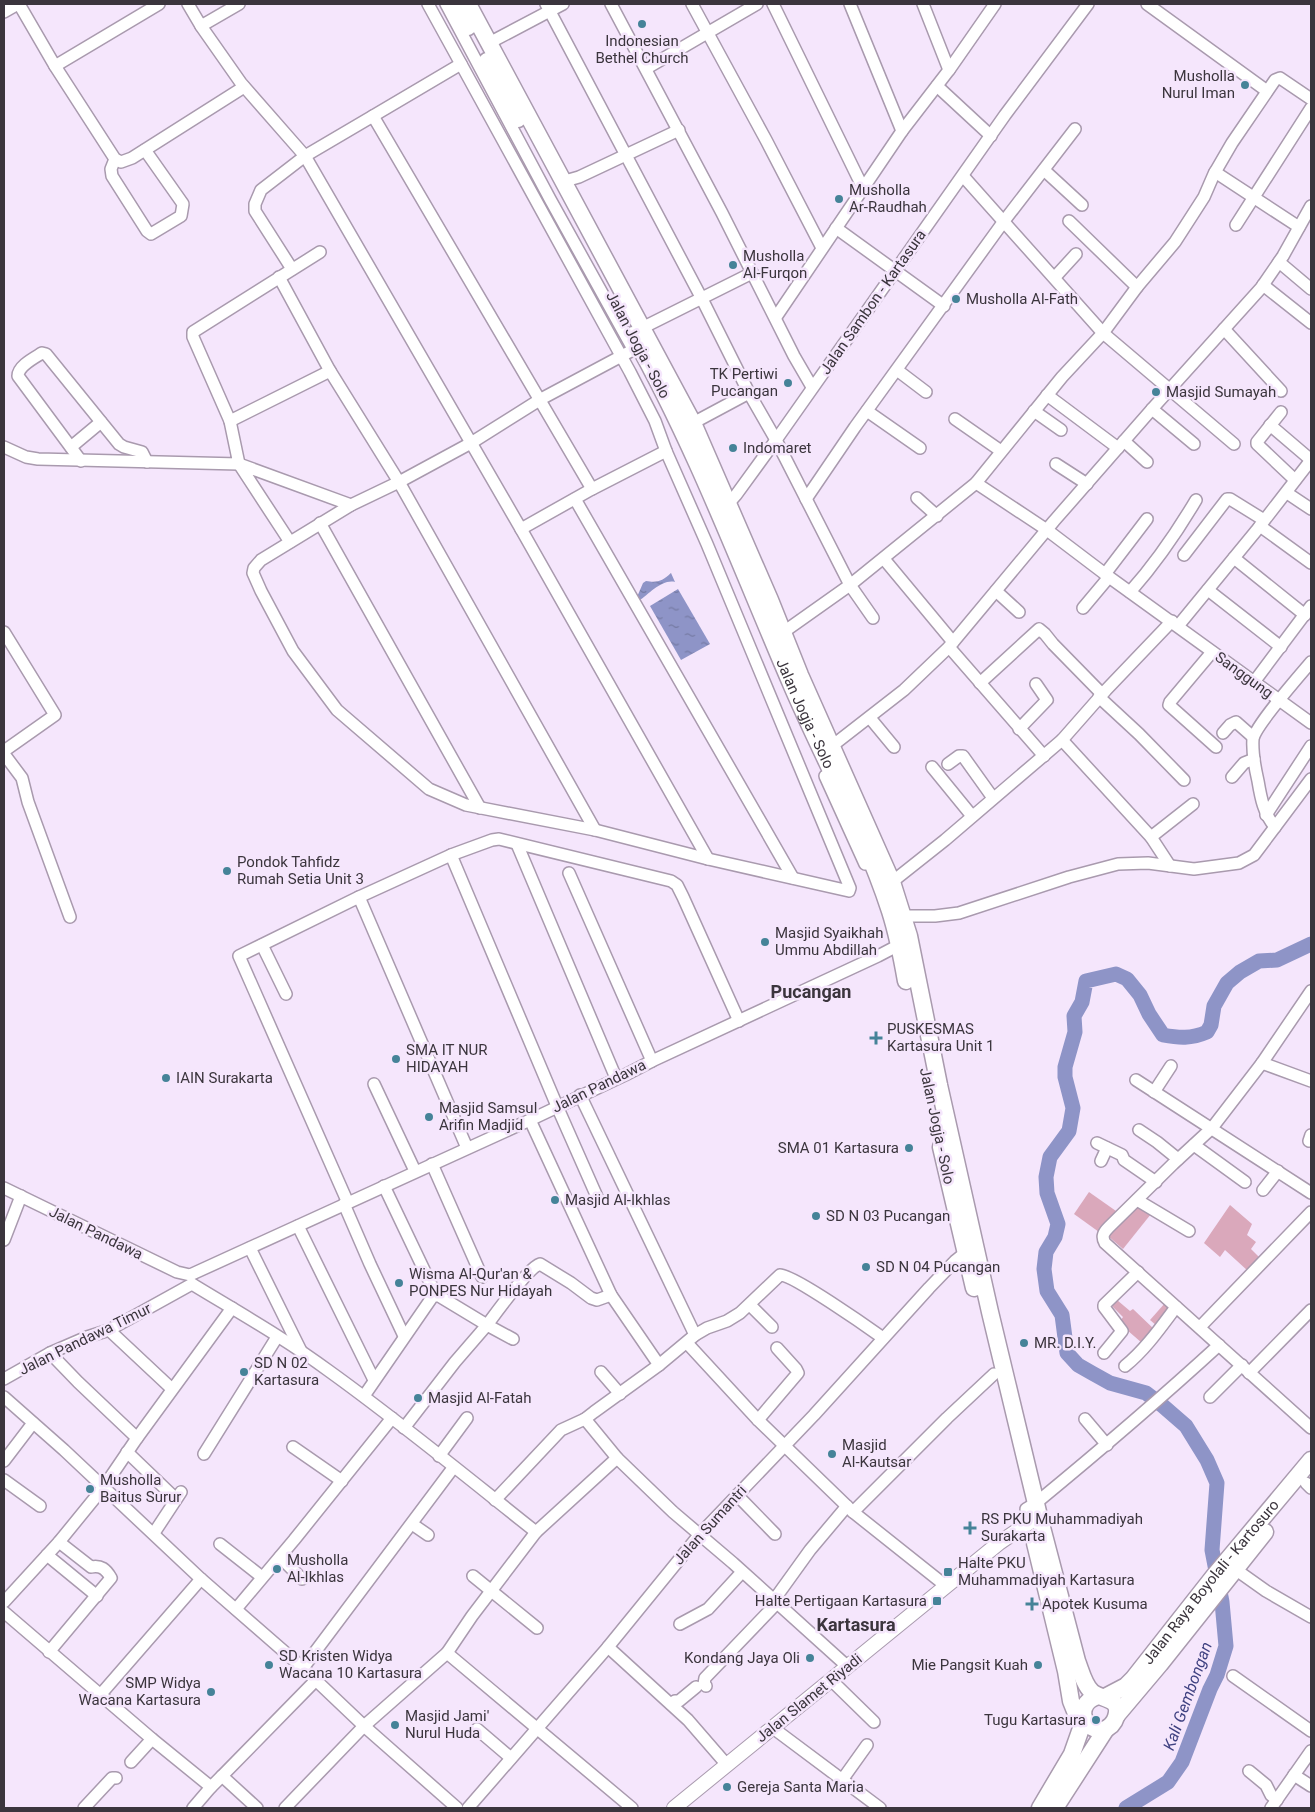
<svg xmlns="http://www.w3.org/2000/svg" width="1315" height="1812" font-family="Roboto,sans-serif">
<defs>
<pattern id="water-ripples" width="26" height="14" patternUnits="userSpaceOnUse" patternTransform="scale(1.25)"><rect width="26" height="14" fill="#8e94c7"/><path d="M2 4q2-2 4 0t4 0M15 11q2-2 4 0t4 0" fill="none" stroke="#757aa3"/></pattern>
</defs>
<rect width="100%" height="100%" fill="#f5e6fc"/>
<g fill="#daa8bb">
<path d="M 1089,1192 L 1116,1211 L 1099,1232 L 1074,1214 Z"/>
<path d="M 1138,1204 L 1151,1214 L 1123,1249 L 1108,1236 Z"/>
<path d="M 1230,1205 L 1252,1224 L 1247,1235 L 1256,1242 L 1251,1249 L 1259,1257 L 1248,1271 L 1225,1250 L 1220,1257 L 1204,1243 Z"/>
<path d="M 1117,1300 L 1130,1311 L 1133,1309 L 1155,1330 L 1142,1343 L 1119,1323 L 1123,1317 L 1112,1306 Z"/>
<path d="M 1165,1303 L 1171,1308 L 1157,1326 L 1150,1320 Z"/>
</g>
<g fill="url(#water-ripples)">
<path d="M 671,573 L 675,582 C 662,579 649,594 639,601 L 637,597 L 643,583 L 646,581 C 658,583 662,581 671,573 Z"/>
<path d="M 678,589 L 710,644 L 681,660 L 650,606 Z"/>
</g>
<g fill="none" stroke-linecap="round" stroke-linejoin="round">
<path stroke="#8e94c7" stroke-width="15" d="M 1126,1808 L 1168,1782 L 1182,1762 L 1210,1689 L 1217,1675 L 1226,1646 L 1222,1602 L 1212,1550 L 1217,1483 L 1207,1460 L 1186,1426 L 1163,1406 L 1146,1393 L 1110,1383 L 1092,1373 L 1078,1365 L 1067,1353 L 1062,1315 L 1047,1291 L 1044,1269 L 1046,1252 L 1055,1237 L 1058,1224 L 1047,1193 L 1046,1177 L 1050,1157 L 1069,1131 L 1073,1108 L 1065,1077 L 1065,1067 L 1075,1032 L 1074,1016 L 1082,1002 L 1086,981 L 1116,974 L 1127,979 L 1140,995 L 1149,1014 L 1163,1035 C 1179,1038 1191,1039 1207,1032 L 1211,1025 L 1214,1006 L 1227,983 L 1240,972 L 1259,961 L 1277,960 L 1311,944"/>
<g stroke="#a99aae" stroke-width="14">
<g id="minor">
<path d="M 19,4 L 55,66 L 115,159 L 121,162 L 132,158 L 244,87"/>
<path d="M 188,4 L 201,26 L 239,4"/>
<path d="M 428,4 L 461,64"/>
<path d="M 446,4 L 550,199 L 632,347"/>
<path d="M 546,4 L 702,299 L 749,393 L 776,440 L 850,585 L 873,618"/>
<path d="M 611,4 L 722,213 L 794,356 L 812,387"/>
<path d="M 692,4 L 766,140 L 822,248"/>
<path d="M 773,4 L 863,188"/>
<path d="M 850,4 L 902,131"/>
<path d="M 923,4 L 949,70"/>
<path d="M 1147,4 L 1267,91"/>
<path d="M 4,12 L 18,4"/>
<path d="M 201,26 L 241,83 L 305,156 L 373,116 L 592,489"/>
<path d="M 489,43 L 563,4"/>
<path d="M 55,66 L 159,4"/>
<path d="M 647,68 L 757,4"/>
<path d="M 937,86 L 991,136"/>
<path d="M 373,116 L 461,64 L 630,372 L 655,421 L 666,451"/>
<path d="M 115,159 L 111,169 L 112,176 L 147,231 L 151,234 L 181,216 L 183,204 L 145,150"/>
<path d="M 1044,170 L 1082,205"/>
<path d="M 1215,172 L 1299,227"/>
<path d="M 963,176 L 1103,333 L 1234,444"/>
<path d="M 565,181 L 579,177 L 679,130"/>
<path d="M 1069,221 L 1137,287"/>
<path d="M 1236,225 L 1311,108"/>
<path d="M 836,228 L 944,306"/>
<path d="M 1279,262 L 1311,289"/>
<path d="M 292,269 L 255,211 L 255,204 L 261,190 L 305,156 L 521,529 L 708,859"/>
<path d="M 279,277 L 330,371 L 399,482 L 595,830"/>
<path d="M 1055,277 L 1076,254"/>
<path d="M 1263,285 L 1311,323"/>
<path d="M 776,317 L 902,131 L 949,70 L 995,4"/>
<path d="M 642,328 L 752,273"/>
<path d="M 1224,329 L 1281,391"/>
<path d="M 897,370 L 926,392"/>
<path d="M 1047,395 L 1118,448"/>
<path d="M 1152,409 L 1194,444"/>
<path d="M 867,411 L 920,448"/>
<path d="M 1034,411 L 1061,430"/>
<path d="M 1281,412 L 1257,442 L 1257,444 L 1295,480"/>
<path d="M 955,419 L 1001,451"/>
<path d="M 230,421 L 330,371"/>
<path d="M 693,423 L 749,393"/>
<path d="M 1270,425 L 1311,460"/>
<path d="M 1124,441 L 1147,462"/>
<path d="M 4,447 L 26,457 L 38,459 L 239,464 L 230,421 L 193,337 L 193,332 L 320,252"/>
<path d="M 71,447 L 101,422"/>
<path d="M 81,461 L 18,376 C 18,366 34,358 42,353 L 46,354 L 119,444 L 124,447 L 142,452 L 147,462"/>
<path d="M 1056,464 L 1087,484"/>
<path d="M 976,483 L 1047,530 L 1109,577 L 1311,723"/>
<path d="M 1287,493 L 1311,509"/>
<path d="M 917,498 L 937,516"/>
<path d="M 575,499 L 793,878"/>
<path d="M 806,499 L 855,427 L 1004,221 L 1075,129"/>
<path d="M 724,505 L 729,503 L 736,495 L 776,440 L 1005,115 L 1088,4"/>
<path d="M 320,523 L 480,808"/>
<path d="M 1260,526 L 1311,563"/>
<path d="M 521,529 L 592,489 L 666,451 L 707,544 L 850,888 L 849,891 L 708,859 L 595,830 L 466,805 L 429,789 L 337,710 L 293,651 L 261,591 L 253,573 L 254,568 L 261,560 L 351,505 L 399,482 L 471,443 L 541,399 L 644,344"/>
<path d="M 290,542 L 239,464 L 351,505"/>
<path d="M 1184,555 L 1227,499 L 1230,499 L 1264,520"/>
<path d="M 1234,558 L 1305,615"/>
<path d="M 884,559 L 953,642"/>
<path d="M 1105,574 L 1147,519"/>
<path d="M 1208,590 L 1281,647"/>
<path d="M 996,591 L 1019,612"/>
<path d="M 1130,592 C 1155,564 1177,532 1196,500"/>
<path d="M 1083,608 L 1109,577"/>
<path d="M 1178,626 L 1256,531 L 1311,460"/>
<path d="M 4,632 L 55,715 L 4,751"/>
<path d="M 778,636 L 850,585 L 976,483 L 1062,377 L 1103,333 L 1137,287 L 1175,242 L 1204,197 L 1214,174 L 1232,143 L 1275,80 L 1280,78 L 1311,99"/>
<path d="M 949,647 L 1044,756"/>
<path d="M 1212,652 L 1170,702 L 1169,705 L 1216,747"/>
<path d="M 1311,662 C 1300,675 1255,726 1253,739 C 1252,753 1255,768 1258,781 C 1261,799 1264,814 1275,827 L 1311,779"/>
<path d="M 1254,682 L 1311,606"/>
<path d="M 980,683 L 1039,629 L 1045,634 L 1053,644 L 1102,694"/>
<path d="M 1099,697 L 1139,734 L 1184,780"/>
<path d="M 870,718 L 894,747"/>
<path d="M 1019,729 L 1047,700 L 1036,684"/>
<path d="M 1223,733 L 1230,725 L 1236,722 L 1253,737"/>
<path d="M 1062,740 L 1151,837 L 1170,866"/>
<path d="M 832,746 L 904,690 L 949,647 L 1054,521 L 1152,409 L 1261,288 L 1283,256 L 1311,206"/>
<path d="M 4,754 L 22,778 L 28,802 L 70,917"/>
<path d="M 948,764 L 959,756 L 963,756 L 993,798"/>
<path d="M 932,767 L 972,816"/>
<path d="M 825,776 L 865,864"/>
<path d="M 1232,777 L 1244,763 L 1254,759"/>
<path d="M 1266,815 L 1311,746"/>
<path d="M 1151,837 L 1193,804"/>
<path d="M 517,844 L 616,1078"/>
<path d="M 451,855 L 560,1113 L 598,1199"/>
<path d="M 569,873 L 652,1061"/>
<path d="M 892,882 L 945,840 L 1062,740 L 1106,690 L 1172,621"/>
<path d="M 359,897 L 467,1148"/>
<path d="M 903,916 L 935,916 L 959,913 L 1069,877 L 1118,864 L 1148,863 L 1194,869 L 1239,863 L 1254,855 L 1275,827"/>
<path d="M 262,945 L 286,994"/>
<path d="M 1311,991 L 1262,1063 L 1212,1128 L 1173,1164 L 1109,1227 C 1104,1232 1101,1236 1105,1243 L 1311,1428"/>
<path d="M 1262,1063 L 1311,1081"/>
<path d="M 1136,1080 L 1311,1193"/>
<path d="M 374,1084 L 415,1171"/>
<path d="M 1154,1092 L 1171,1066"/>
<path d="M 580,1095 L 695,1335"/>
<path d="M 530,1120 L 611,1295 L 659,1365"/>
<path d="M 1139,1130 L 1157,1142 L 1178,1159"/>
<path d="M 1309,1141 L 1311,1135"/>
<path d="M 1097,1143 L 1122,1155 L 1124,1160 L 1156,1182"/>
<path d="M 1194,1145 L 1245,1182"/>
<path d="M 1101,1161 L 1107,1148"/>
<path d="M 432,1164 L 482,1277"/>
<path d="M 384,1186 L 436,1295"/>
<path d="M 4,1188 L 177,1272 L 190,1275 L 530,1120 L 625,1075 L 652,1061 L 878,956 L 899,945"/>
<path d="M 1263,1190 L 1278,1171"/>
<path d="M 1137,1200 L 1189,1231"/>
<path d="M 348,1203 L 239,956 L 359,897 L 451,855 L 492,840 L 499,839 L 671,881 L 677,885 L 683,897 L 739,1021"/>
<path d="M 344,1204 L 370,1264 L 404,1336"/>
<path d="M 298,1226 L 374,1380"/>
<path d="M 4,1240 L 21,1196"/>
<path d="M 250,1248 L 301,1351"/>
<path d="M 192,1284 C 238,1312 286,1339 329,1371 C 400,1422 468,1478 536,1532"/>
<path d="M 750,1305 L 772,1327"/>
<path d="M 1200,1327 L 1311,1212"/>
<path d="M 109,1330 L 172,1389"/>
<path d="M 687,1343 L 758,1420 L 853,1512 L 946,1586"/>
<path d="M 1104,1353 L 1122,1331 L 1104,1307 L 1104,1305 L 1138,1272"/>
<path d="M 1125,1366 C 1145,1350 1161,1327 1176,1307"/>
<path d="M 601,1372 L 620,1394"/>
<path d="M 1249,1373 L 1311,1310"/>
<path d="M 4,1379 L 50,1353 L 87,1337 L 109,1330 L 192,1284"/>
<path d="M 364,1396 L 433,1296 L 439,1296 L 487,1325 C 496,1313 529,1267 540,1264 L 571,1283 L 591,1298 L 597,1300 L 611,1295"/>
<path d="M 4,1397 L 64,1450 L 201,1579 L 303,1668 L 364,1726 L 457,1808"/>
<path d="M 1210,1397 L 1242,1365"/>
<path d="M 585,1419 L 617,1458"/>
<path d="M 1085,1419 L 1107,1445"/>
<path d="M 758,1420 L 798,1373 L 796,1369 L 777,1348"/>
<path d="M 404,1428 L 455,1362 L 487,1325 L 513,1339"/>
<path d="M 137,1438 L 232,1308"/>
<path d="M 293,1447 L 342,1481"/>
<path d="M 127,1452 L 176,1499"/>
<path d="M 204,1454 L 277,1337"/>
<path d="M 439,1456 L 467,1418"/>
<path d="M 4,1461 L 33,1423"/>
<path d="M 4,1480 L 40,1506"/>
<path d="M 1306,1483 L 1311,1488"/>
<path d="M 737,1495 L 775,1534"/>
<path d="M 495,1500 L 561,1430 L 585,1419 L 594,1412 L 659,1365 L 695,1335 L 707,1328 L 727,1321 L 740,1313 L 780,1275 C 792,1274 869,1328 883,1338"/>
<path d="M 1026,1509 L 1036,1503 C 1098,1452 1159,1400 1219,1345"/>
<path d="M 853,1512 L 947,1418 L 994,1374"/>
<path d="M 412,1524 L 428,1535"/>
<path d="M 154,1533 L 181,1492"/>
<path d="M 220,1544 L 262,1577"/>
<path d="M 47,1555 L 97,1596"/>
<path d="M 280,1557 L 302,1579"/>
<path d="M 1235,1569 L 1266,1591 L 1311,1617"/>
<path d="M 473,1576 L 537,1628"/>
<path d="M 774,1600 L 810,1550 L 847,1506"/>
<path d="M 4,1602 L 59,1542 L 103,1488 L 137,1438 L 78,1382 L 50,1353"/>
<path d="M 236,1609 L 294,1540 L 392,1418"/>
<path d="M 4,1612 L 152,1739 L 211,1787 L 222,1776 L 257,1808"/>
<path d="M 680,1624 L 708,1609 L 742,1572"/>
<path d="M 608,1647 L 688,1720 L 727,1765"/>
<path d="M 49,1652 L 111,1578 C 106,1569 101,1565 91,1567 L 59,1542"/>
<path d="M 303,1668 L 453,1468"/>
<path d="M 1233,1676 L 1311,1731"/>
<path d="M 831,1680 L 874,1722"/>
<path d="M 706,1686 L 704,1684 L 705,1678 L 777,1603"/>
<path d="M 101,1694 L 201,1579"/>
<path d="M 671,1704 L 675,1701 L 679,1701 L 696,1687"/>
<path d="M 773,1728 L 880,1808"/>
<path d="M 477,1729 L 511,1758"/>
<path d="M 131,1762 L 152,1739"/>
<path d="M 1249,1771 L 1266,1785 L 1271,1795 L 1277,1800"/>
<path d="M 1294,1775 L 1311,1786"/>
<path d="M 222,1776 L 316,1680"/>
<path d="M 842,1780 L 867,1745"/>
<path d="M 84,1808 L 112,1778 L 116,1778"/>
<path d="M 193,1808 L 211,1787"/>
<path d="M 285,1808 L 364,1726 L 447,1653"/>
<path d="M 468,1808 L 608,1647 L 700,1534 L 814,1415 L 929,1288 L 955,1261 L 965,1253"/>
<path d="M 632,1808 L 447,1653 L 472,1616 L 536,1532 L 617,1458 L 673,1512 L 733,1563 L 848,1667"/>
<path d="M 1271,1808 L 1311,1751"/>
</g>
</g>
<g stroke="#a99aae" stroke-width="16">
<path id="major" d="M 674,1808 L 999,1543 L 1039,1516"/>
</g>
<g stroke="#a99aae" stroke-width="19">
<g id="highway">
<path d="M 456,4 L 468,27"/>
<path d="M 468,4 L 693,423 L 770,600 L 800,675 L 892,882 L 909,936 L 939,1085 L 990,1312 L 1039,1516 L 1077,1661 C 1081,1671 1084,1685 1092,1692 C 1101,1700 1122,1697 1116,1717 C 1114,1724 1109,1728 1103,1730 C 1079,1730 1076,1701 1099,1696"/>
<path d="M 487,61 L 518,119"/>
<path id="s1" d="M 633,335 C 696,447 741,568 792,686 C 824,760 865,834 890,911 C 897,933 902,958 906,981"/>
<path d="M 941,1147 L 974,1288"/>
<path d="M 1035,1543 L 1066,1671 L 1071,1701 L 1075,1711 L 1083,1716"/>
<path id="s2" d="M 1105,1697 L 1126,1686 L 1133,1679 L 1214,1576 L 1311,1460"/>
<path d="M 1117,1715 L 1160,1664 L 1265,1532"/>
<path d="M 1040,1808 L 1072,1754 L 1084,1720"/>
<path d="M 1055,1808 L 1106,1729"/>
</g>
</g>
<use href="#minor" stroke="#fff" stroke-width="11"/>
<use href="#major" stroke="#fff" stroke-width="14"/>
<use href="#highway" stroke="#fff" stroke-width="16"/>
</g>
<g fill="#458398" stroke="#f5e6fc" stroke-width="2">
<circle cx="642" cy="24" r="5"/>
<circle cx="1245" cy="85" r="5"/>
<circle cx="839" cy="199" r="5"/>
<circle cx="733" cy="265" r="5"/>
<circle cx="956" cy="299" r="5"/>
<circle cx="788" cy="383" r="5"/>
<circle cx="1156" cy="392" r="5"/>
<circle cx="733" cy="448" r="5"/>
<circle cx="227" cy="871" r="5"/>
<circle cx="765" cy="942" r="5"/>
<path d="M873.5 1030.5h5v5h5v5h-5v5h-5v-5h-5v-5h5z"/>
<circle cx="396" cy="1059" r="5"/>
<circle cx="166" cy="1078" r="5"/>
<circle cx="429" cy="1117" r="5"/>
<circle cx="909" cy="1148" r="5"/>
<circle cx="555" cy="1200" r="5"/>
<circle cx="816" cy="1216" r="5"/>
<circle cx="866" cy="1267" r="5"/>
<circle cx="399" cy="1283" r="5"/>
<circle cx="1024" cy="1343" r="5"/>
<circle cx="244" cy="1372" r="5"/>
<circle cx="418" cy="1398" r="5"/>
<circle cx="832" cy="1454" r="5"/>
<circle cx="90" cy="1489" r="5"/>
<path d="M967.5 1520.5h5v5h5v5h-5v5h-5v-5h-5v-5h5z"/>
<circle cx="277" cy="1569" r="5"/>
<rect x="943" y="1567" width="10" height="10" rx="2.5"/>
<rect x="932" y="1596" width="10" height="10" rx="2.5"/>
<path d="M1029.5 1596.5h5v5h5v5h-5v5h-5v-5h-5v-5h5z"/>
<circle cx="810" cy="1658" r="5"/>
<circle cx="269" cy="1665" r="5"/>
<circle cx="1038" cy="1665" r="5"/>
<circle cx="211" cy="1692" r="5"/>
<circle cx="1096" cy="1720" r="5"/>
<circle cx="395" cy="1725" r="5"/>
<circle cx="727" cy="1787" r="5"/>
</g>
<g text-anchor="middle" stroke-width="5" stroke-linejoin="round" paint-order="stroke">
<g font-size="15" fill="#3b353d" stroke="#f5e6fc" text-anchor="start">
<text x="642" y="46" text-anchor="middle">Indonesian<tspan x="642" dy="17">Bethel Church</tspan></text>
<text x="1235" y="81" text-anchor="end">Musholla<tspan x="1235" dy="17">Nurul Iman</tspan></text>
<text x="849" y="195">Musholla<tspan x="849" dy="17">Ar-Raudhah</tspan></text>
<text x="743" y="261">Musholla<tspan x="743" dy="17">Al-Furqon</tspan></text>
<text x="966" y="304">Musholla Al-Fath</text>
<text x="778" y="379" text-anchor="end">TK Pertiwi<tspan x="778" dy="17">Pucangan</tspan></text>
<text x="1166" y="397">Masjid Sumayah</text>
<text x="743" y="453">Indomaret</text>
<text x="237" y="867">Pondok Tahfidz<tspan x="237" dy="17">Rumah Setia Unit 3</tspan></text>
<text x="775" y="938">Masjid Syaikhah<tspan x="775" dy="17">Ummu Abdillah</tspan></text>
<text x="887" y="1034">PUSKESMAS<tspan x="887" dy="17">Kartasura Unit 1</tspan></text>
<text x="406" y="1055">SMA IT NUR<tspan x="406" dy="17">HIDAYAH</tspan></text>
<text x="176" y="1083">IAIN Surakarta</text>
<text x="439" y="1113">Masjid Samsul<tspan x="439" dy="17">Arifin Madjid</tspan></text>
<text x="899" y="1153" text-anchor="end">SMA 01 Kartasura</text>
<text x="565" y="1205">Masjid Al-Ikhlas</text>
<text x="826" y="1221">SD N 03 Pucangan</text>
<text x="876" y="1272">SD N 04 Pucangan</text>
<text x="409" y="1279">Wisma Al-Qur'an &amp;<tspan x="409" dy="17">PONPES Nur Hidayah</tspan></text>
<text x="1034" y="1348">MR. D.I.Y.</text>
<text x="254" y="1368">SD N 02<tspan x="254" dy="17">Kartasura</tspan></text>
<text x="428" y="1403">Masjid Al-Fatah</text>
<text x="842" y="1450">Masjid<tspan x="842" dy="17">Al-Kautsar</tspan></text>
<text x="100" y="1485">Musholla<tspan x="100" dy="17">Baitus Surur</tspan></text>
<text x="981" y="1524">RS PKU Muhammadiyah<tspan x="981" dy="17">Surakarta</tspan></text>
<text x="287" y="1565">Musholla<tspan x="287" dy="17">Al-Ikhlas</tspan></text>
<text x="958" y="1568">Halte PKU<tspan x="958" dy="17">Muhammadiyah Kartasura</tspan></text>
<text x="927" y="1606" text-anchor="end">Halte Pertigaan Kartasura</text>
<text x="1042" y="1609">Apotek Kusuma</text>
<text x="279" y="1661">SD Kristen Widya<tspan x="279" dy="17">Wacana 10 Kartasura</tspan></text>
<text x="800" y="1663" text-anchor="end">Kondang Jaya Oli</text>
<text x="1028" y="1670" text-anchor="end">Mie Pangsit Kuah</text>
<text x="201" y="1688" text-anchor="end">SMP Widya<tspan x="201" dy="17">Wacana Kartasura</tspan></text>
<text x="405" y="1721">Masjid Jami'<tspan x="405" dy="17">Nurul Huda</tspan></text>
<text x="1086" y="1725" text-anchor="end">Tugu Kartasura</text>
<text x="737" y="1792">Gereja Santa Maria</text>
</g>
<g font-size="15" fill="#3b353d" stroke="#f5e6fc">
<text transform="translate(873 302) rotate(-55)" y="5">Jalan Sambon - Kartasura</text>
<text transform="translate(638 345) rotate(62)" y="5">Jalan Jogja - Solo</text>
<text transform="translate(1244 675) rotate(36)" y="5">Sanggung</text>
<text dy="5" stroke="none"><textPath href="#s1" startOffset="416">Jalan Jogja - Solo</textPath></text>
<text transform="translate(599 1086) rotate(-26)" y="5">Jalan Pandawa</text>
<text transform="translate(937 1126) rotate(78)" y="5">Jalan Jogja - Solo</text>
<text transform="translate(96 1233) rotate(26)" y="5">Jalan Pandawa</text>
<text transform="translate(85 1339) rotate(-26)" y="5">Jalan Pandawa Timur</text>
<text transform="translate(710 1525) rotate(-48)" y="5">Jalan Sumantri</text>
<text dy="5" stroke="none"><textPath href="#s2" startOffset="158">Jalan Raya Boyolali - Kartosuro</textPath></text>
<text transform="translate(809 1698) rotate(-39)" y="5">Jalan Slamet Riyadi</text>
</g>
<g font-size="16" font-style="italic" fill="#3f4181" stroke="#f5e6fc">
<text transform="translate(1187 1696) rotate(-70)" y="6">Kali Gembongan</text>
</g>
<g font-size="18" font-weight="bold" fill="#3b353d" stroke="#f5e6fc">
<text x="811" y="998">Pucangan</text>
<text x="856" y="1631">Kartasura</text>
</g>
</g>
<rect width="1315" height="1812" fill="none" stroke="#3b353d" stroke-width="10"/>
</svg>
